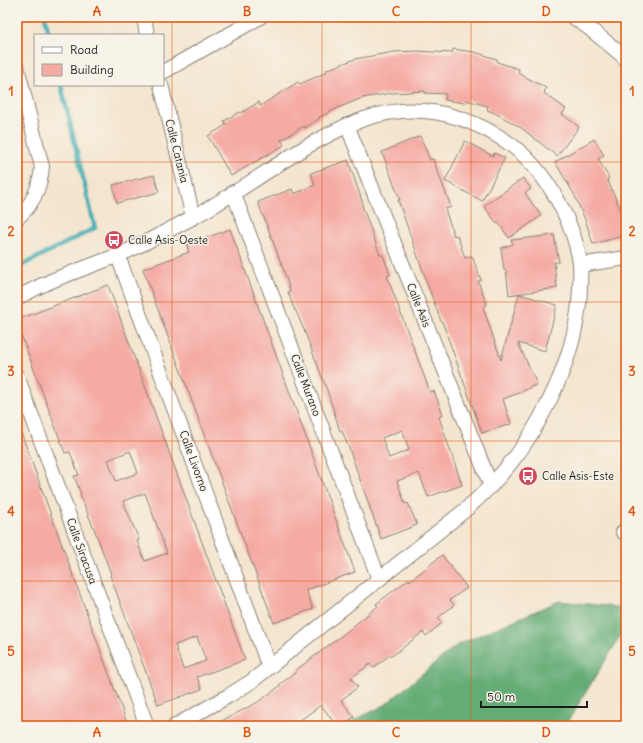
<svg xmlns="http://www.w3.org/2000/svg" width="643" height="743" font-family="Delius,sans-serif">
<rect width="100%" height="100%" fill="#f7f3e8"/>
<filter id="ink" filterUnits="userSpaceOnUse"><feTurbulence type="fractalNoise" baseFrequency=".025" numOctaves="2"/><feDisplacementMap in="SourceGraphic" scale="8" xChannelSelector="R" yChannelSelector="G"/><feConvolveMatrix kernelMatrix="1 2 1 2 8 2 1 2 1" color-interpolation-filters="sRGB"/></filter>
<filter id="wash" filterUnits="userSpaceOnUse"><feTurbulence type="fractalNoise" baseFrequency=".012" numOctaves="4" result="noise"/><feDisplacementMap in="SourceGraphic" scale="16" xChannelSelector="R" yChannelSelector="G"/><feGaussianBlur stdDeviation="0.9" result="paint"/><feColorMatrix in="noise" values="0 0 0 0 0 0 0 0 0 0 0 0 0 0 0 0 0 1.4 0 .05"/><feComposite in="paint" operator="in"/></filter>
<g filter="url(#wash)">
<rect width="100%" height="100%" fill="#f4e5ce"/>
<path fill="#64ac74" stroke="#406448" d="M 559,601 L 626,608 L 626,627 L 565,726 L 343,726 L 385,705 L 457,645 Z"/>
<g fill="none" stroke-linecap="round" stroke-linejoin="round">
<g stroke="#39aab3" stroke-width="4.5">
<path d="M 45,17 L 49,35"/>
<path d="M 17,268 L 95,228 L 61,85"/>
</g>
</g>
<g id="blocks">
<g fill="#f5aba4" fill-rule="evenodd">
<path d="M 453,49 L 474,52 L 497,59 L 497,62 L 519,69 L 518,73 L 546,88 L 544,93 L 566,109 L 562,114 L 579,127 L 557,156 L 520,127 L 495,113 L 487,110 L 488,106 L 466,100 L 465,103 L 445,100 L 446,94 L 425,93 L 425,91 L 392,93 L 362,98 L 338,108 L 319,117 L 320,118 L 305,128 L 304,126 L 281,140 L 284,145 L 231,176 L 208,136 L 226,125 L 224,121 L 240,112 L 241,113 L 259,102 L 260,106 L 298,82 L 300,84 L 327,72 L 326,70 L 355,59 L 394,52 L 416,51 L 452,53 Z"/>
<path d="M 420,136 L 430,160 L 433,159 L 451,207 L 445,209 L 454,236 L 457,235 L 465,258 L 472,256 L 481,280 L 478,281 L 487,305 L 483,307 L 501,360 L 519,294 L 557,305 L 545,351 L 518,343 L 537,384 L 519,393 L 503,399 L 511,424 L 482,433 L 442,321 L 441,321 L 432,297 L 398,200 L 400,200 L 382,152 Z"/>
<path d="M 594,139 L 604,155 L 598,159 L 609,178 L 607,179 L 621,211 L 622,210 L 626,222 L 626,235 L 593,244 L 586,222 L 574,194 L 555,162 Z"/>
<path d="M 465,141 L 493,156 L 494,153 L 505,158 L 482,201 L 445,181 Z"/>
<path d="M 348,160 L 363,204 L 362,205 L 380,255 L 383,255 L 390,275 L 387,276 L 430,392 L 434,391 L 443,415 L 439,417 L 462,485 L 428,497 L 419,473 L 397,481 L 405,504 L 408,503 L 417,525 L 381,539 L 350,451 L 342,431 L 340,431 L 327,390 L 304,330 L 296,311 L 295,311 L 288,292 L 290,291 L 284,271 L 258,202 L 292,189 L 294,194 L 315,185 L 311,173 ZM 402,430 L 409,450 L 389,458 L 382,438 Z"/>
<path d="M 154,175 L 159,192 L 117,203 L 113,185 Z"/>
<path d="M 523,178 L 531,189 L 525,193 L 541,216 L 509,238 L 498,222 L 497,224 L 484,206 Z"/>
<path d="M 230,229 L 355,572 L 306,590 L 313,609 L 274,623 L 143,269 L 189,252 L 187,245 Z"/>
<path d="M 554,235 L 559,262 L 554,262 L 557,288 L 509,295 L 506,270 L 504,270 L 501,248 L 513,244 L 511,240 Z"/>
<path d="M 108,285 L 245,660 L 197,677 L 202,689 L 158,705 L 110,575 L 111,574 L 97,536 L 80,495 L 81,494 L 74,476 L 79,475 L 70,452 L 65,453 L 17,324 L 17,320 ZM 130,451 L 138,473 L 116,481 L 108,460 ZM 145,493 L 167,553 L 145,561 L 137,541 L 139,540 L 123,501 ZM 197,637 L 206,661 L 183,669 L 175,645 Z"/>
<path d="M 18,424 L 74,578 L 128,726 L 20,726 L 17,716 L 17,425 Z"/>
<path d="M 442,555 L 467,588 L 450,600 L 454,605 L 438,618 L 442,623 L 426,636 L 423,632 L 392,656 L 390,655 L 373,668 L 370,664 L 351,678 L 358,687 L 341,700 L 354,717 L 342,726 L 337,726 L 321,705 L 292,726 L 212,726 L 258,702 L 280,686 L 279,685 L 296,672 L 295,671 L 345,633 L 378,606 L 376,604 L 409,579 L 410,581 Z"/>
</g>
</g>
</g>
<g filter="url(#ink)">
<use href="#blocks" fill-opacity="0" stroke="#888075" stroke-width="1"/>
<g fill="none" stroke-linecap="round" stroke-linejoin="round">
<g stroke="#888075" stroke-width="16">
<g id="street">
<path d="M 144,17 L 147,35"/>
<path d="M 573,17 L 589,28 L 622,55 L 626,60"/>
<path d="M 17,67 L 42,167 C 40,188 33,205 17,218"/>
<path d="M 163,72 L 260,17"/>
<path d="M 161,85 L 193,217"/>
<path d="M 347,125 L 491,486"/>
<path d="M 233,192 L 379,579"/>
<path d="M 118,256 L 269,667"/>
<path d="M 580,265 L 626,258"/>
<path d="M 17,298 C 30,291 43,284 56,279 C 76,271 96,264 116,256 C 141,246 166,231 190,219 C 230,198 267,170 306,147 C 336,130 366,114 401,111 C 442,108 477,121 510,144 C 531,159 545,178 557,199 C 568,219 577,242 580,263 C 581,271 580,280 580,288 C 579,322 571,351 558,382 C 535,435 508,473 464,511 L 252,681 L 230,695 L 175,726"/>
<path d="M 17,376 L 147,726"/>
<path d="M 623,532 L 626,530"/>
</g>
</g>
<use href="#street" stroke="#fff" stroke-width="14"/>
</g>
</g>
<path fill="none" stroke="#de560d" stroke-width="1" stroke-opacity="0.55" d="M 172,17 L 172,726M 322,17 L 322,726M 471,17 L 471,726M 17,162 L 626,162M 17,302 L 626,302M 17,441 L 626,441M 17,581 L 626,581"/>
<defs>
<g id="bus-disc" transform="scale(1)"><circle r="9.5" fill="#d1495b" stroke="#f7f3e8"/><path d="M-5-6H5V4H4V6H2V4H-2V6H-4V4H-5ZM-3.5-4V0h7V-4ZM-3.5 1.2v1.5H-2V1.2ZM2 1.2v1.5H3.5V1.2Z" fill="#fff"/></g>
</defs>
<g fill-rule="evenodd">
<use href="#bus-disc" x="114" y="240"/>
<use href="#bus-disc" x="528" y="476"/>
</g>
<g text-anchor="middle" stroke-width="3" stroke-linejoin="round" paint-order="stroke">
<g font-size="11" fill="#1c1c1c" stroke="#f7f3e8">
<text transform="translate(177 151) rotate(76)" y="4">Calle Catania</text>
<text transform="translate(419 305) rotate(68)" y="4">Calle Asis</text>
<text transform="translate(306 385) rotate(69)" y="4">Calle Murano</text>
<text transform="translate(194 461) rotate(70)" y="4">Calle Livorno</text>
<text transform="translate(82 551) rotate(70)" y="4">Calle Siracusa</text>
</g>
<g font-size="11" fill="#1c1c1c" stroke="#f7f3e8" text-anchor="start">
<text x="128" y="244">Calle Asis-Oeste</text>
<text x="542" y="480">Calle Asis-Este</text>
</g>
</g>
<rect width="643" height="743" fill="none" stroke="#f7f3e8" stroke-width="44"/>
<rect x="34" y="34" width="130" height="52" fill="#f7f3e8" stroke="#9f9d96"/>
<rect x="42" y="47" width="20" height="6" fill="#ffffff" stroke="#9f9d96"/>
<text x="70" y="54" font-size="12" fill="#1c1c1c">Road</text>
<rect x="42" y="64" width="20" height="12" fill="#f5aba4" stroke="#9f9d96"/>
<text x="70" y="74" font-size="12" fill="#1c1c1c">Building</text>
<path d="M481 701v6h106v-6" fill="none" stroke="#1c1c1c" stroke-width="2"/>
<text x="487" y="701" font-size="12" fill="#1c1c1c" stroke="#f7f3e8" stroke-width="3" paint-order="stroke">50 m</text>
<rect x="22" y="22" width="599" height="699" fill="none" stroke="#de560d" stroke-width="1.5"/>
<g font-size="13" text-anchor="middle" font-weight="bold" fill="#de560d">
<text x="97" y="16">A</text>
<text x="247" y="16">B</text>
<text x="396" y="16">C</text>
<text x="546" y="16">D</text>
<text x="11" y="96">1</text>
<text x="632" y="96">1</text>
<text x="11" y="236">2</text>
<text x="632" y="236">2</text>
<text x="11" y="376">3</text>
<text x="632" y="376">3</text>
<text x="11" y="516">4</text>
<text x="632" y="516">4</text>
<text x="11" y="656">5</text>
<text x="632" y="656">5</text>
<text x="97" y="737">A</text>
<text x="247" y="737">B</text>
<text x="396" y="737">C</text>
<text x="546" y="737">D</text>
</g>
</svg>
